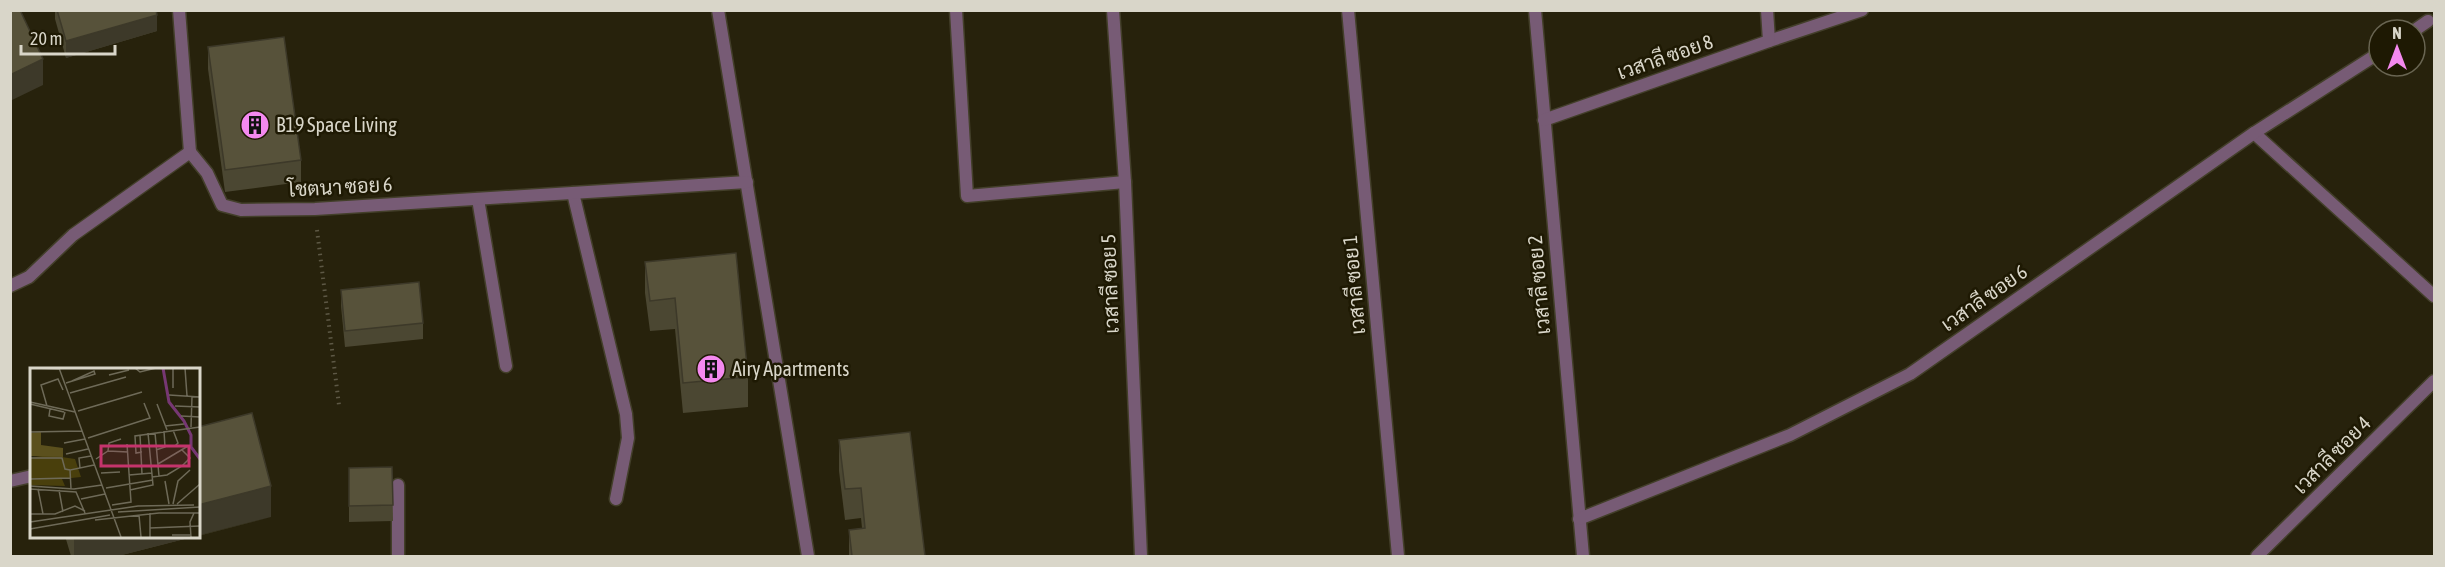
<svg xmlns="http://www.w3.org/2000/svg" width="2445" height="567" font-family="'Asap Condensed',Sarabun,sans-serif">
<rect width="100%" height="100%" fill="#27220c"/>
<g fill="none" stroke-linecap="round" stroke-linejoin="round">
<g stroke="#433f2a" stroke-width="15">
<path id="lane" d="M 10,481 L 32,476"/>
</g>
<g stroke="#433f2a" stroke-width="15">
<g id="street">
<path d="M 179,10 L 190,152"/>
<path d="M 718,10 L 808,556"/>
<path d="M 956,10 L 967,196 L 1125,182"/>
<path d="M 1113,10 L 1125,182 L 1141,556"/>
<path d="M 1348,10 L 1398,556"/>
<path d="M 1535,10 L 1583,556"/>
<path d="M 2415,30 L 2428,21"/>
<path d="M 1769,41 L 1862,10"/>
<path d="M 1544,120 L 1769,41 L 1767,10"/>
<path d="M 2254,133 L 2434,296"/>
<path d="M 573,193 L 626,414 L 628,438 L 616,499"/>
<path d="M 478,199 L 506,366"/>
<path d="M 10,286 L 29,277 L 73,235 L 190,152 L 207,173 L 222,205 L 241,210 L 315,209 L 747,182"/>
<path d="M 398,485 L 398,556"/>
<path d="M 1579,519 L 1790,435 L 1910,374 L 2254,133 L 2379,53"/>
<path d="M 2257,556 L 2434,381"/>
</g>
</g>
<path stroke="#5d5845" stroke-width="4" stroke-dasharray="1.5 4.5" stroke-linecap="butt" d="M 317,230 L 339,405"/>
<use href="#lane" stroke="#775b75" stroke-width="12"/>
<use href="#street" stroke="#775b75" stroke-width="12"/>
</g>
<g fill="#4b4732">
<path d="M 55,10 L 156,10 L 157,31 L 66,58 L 55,19 Z"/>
<path d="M 208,47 L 301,160 L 301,182 L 225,192 L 208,69 Z"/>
<path d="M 645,262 L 748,377 L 748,407 L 683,413 L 675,329 L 650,331 L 645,293 Z"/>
<path d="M 341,290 L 423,323 L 423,339 L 345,347 L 341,306 Z"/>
<path d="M 839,440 L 925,556 L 849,556 L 849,530 L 862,528 L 861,518 L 845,520 L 839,471 Z"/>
<path d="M 392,467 L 393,521 L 349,522 L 349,468 Z"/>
<path d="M 271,517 L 118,556 L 71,556 L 65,536 L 198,536 Z"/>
</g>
<g fill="#3d3929">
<path d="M 157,15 L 157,31 L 66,58 L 66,41 Z"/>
<path d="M 43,59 L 43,85 L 10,101 L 10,75 Z"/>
<path d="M 271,486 L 271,517 L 118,556 L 74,556 L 74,538 L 82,536 L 198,536 L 198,505 Z"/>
</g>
<g fill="#57523a" stroke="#3d3929" stroke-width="1.5">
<path d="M 10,10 L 20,10 L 43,59 L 10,75 Z"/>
<path d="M 57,10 L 156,10 L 157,15 L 66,41 Z"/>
<path d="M 284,37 L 301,160 L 225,170 L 208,47 Z"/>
<path d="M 736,253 L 748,377 L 683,383 L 675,298 L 650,301 L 645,262 Z"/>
<path d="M 419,282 L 423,323 L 345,331 L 341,290 Z"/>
<path d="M 252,413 L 271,486 L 198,505 L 198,427 Z"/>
<path d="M 910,432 L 925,556 L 852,556 L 849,530 L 865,528 L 861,488 L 845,489 L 839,440 Z"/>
<path d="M 392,467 L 393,505 L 349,506 L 349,468 Z"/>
</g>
<defs>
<g id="building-disc" transform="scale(1.5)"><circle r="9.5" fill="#f489ef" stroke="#1e1903"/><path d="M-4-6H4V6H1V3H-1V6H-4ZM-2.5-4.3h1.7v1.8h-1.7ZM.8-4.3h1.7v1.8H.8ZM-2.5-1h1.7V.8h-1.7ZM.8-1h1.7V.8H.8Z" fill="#111"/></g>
</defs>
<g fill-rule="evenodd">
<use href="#building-disc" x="255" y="125"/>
<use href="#building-disc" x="711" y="369"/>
</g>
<g text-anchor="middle" stroke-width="5" stroke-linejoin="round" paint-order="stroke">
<g font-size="20" fill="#d9d6c9" stroke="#1e1903">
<text transform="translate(1665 57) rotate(-19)" y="7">เวสาลี ซอย 8</text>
<text transform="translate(340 187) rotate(-3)" y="7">โชตนา ซอย 6</text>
<text transform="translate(1110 284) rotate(-92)" y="7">เวสาลี ซอย 5</text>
<text transform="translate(1354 285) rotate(-95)" y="7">เวสาลี ซอย 1</text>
<text transform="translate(1539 285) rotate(-95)" y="7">เวสาลี ซอย 2</text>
<text transform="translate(1984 298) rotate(-35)" y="7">เวสาลี ซอย 6</text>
<text transform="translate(2332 455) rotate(-45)" y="7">เวสาลี ซอย 4</text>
</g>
<g font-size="20" fill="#d9d6c9" stroke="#1e1903" text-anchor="start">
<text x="276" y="132">B19 Space Living</text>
<text x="732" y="376">Airy Apartments</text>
</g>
</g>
<g transform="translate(30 368)">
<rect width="170" height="170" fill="#27220c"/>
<path d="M 18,87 L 45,91 L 51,109 L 32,111 L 35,118 L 0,117 L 0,90 Z" fill="#493f0c"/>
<path d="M 11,64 L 11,77 L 33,80 L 33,89 L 0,88 L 0,65 Z" fill="#5b501d"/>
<path fill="none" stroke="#763773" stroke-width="3" d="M 133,0 L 139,34 L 154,53 L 161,67 L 161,79 L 170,91"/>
<path fill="none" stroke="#6e6a58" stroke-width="1.5" d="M 5,0 L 29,1M 29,0 L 91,169M 105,0 L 110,4 L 126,0M 143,0 L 143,20M 155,0 L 157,28M 79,7 L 99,2M 36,15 L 65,6 L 64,3 L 42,13M 40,25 L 96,9M 139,27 L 170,29M 0,34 L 45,44M 0,36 L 34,44M 127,36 L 137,62M 17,38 L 11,17 L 28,11 L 33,22M 145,38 L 170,39M 20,41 L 19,48 L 33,51 L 35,44M 48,43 L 112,24M 151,48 L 170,49M 135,58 L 154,56M 161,59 L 162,29M 143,62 L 148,75 L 145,78M 0,64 L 52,63M 125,65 L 129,108M 110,67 L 112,106M 58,70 L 120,50 L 114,35M 34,75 L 55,71M 126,82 L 135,79 L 134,63M 78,83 L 79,75 L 91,71M 112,84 L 106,85 L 105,68 L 170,59M 36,86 L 58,81M 0,90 L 32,90 L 35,101 L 40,102M 66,91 L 78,83 L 98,84M 128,96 L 158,78M 50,100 L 49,90 L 61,88M 71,105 L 90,104M 99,107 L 122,105M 122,109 L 137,107 L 152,98 L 160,90 L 152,82M 0,111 L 40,110M 135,113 L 139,136M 0,118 L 44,121 L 72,117M 76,120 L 123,112M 0,121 L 46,124 L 55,145M 8,121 L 13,146M 41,121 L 40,102 L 64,97M 29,122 L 33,144M 100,122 L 123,117 L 118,65M 51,131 L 75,126M 143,136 L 148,113 L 160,102M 147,136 L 170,116M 82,137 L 101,134 L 97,76M 88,144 L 170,139M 0,146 L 25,146 L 45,138 L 55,143M 109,147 L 111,169M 65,152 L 129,145 L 170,145M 0,154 L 108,138 L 164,137M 120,160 L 170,158M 0,161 L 80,147M 142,167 L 161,167M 120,169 L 120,145M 161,169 L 160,154 L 164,145"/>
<path fill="#c5346c" fill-opacity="0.15" stroke="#c5346c" stroke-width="3" d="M 71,78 L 159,78 L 159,98 L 71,98 Z"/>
<rect width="170" height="170" fill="none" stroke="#d9d6c9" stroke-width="3"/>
</g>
<rect width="2445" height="567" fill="none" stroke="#d9d6c9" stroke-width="24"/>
<g transform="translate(2397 48)"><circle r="28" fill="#1e1903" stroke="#696552" stroke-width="1.5"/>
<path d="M0-4.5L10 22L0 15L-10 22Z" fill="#f489ef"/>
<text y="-9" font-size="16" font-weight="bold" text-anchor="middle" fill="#d9d6c9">N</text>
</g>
<path d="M21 45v9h94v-9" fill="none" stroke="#d9d6c9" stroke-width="3"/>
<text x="30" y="45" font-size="18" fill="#d9d6c9" stroke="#1e1903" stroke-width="4.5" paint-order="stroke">20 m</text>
</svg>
